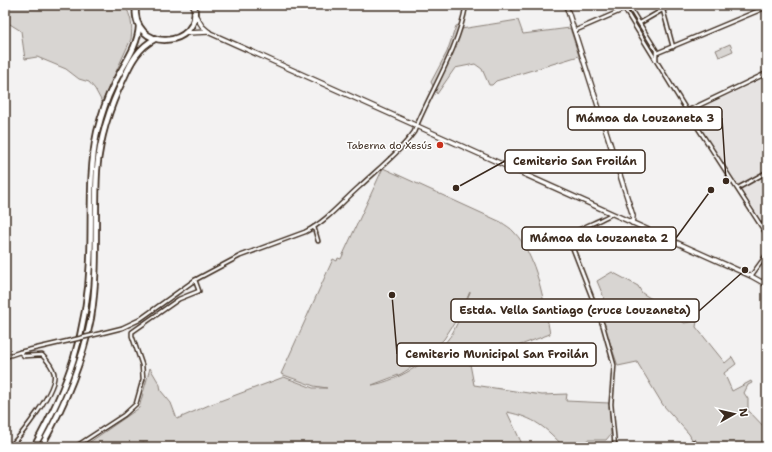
<svg xmlns="http://www.w3.org/2000/svg" width="772" height="452" font-family="'Shantell Sans',sans-serif">
<rect width="100%" height="100%" fill="#f3f2f2"/>
<filter id="ink" filterUnits="userSpaceOnUse"><feTurbulence type="fractalNoise" baseFrequency=".025" numOctaves="2"/><feDisplacementMap in="SourceGraphic" scale="8" xChannelSelector="R" yChannelSelector="G"/><feConvolveMatrix kernelMatrix="1 2 1 2 8 2 1 2 1" color-interpolation-filters="sRGB"/></filter>
<g filter="url(#ink)">
<path fill="#e6e3e2" d="M 767,77 L 767,215 L 761,219 L 691,113 Z"/>
<g fill="#d8d5d2" stroke="#8a8078" fill-rule="evenodd">
<path d="M 5,5 L 125,5 C 131,17 133,25 131,39 L 102,102 L 95,89 L 89,82 L 79,79 L 66,69 L 37,57 L 25,59 L 21,31 L 5,21 Z"/>
<path d="M 518,20 L 523,34 L 570,28 L 579,56 L 496,81 L 492,85 L 489,85 L 482,69 L 475,64 L 455,68 L 437,94 L 431,82 L 447,52 L 456,26 L 461,24 L 461,29 Z"/>
<path d="M 730,44 L 733,51 L 719,57 L 716,50 Z"/>
<path d="M 383,168 L 501,222 C 505,225 511,228 514,232 C 537,256 544,302 550,334 L 510,349 L 510,358 L 478,356 L 470,364 L 474,385 L 542,395 L 567,394 L 566,401 L 609,403 L 611,434 L 606,440 L 587,440 L 583,447 L 564,447 C 545,427 535,418 507,412 L 522,444 L 522,447 L 146,447 L 144,443 L 128,447 L 92,447 L 87,444 L 139,408 L 150,368 L 160,385 L 161,391 L 171,403 L 177,419 L 209,405 L 284,377 L 313,388 L 327,388 L 314,386 L 281,374 L 333,259 L 337,261 L 338,258 L 341,259 ZM 470,292 C 464,305 460,319 453,332 C 439,356 399,381 372,385 L 401,374 L 420,362 L 444,339 L 460,314 Z"/>
<path d="M 612,272 L 638,286 L 642,293 L 671,311 L 684,323 L 697,321 L 696,327 L 725,363 L 732,357 L 736,364 L 724,373 L 732,391 L 751,381 L 752,383 L 748,385 L 744,393 L 748,399 L 748,410 L 767,430 L 767,447 L 696,447 L 689,434 L 663,405 L 637,362 L 618,366 L 597,305 L 604,298 L 597,281 Z"/>
</g>
<g fill="none" stroke-linecap="round" stroke-linejoin="round">
<g stroke="#3b2a1e" stroke-width="5.5">
<g id="street">
<path d="M 622,5 L 687,111 L 767,235"/>
<path d="M 628,5 L 656,50 L 656,60"/>
<path d="M 663,10 L 673,47"/>
<path d="M 640,23 L 671,5"/>
<path d="M 574,31 L 625,9"/>
<path d="M 657,53 L 767,7"/>
<path d="M 687,111 L 767,73"/>
<path d="M 738,188 L 767,172"/>
<path d="M 611,214 C 610,216 579,229 573,233 L 570,241 L 603,326 L 614,365 L 611,404 L 615,447"/>
<path d="M 314,227 L 318,241"/>
<path d="M 751,276 L 767,254"/>
<path d="M 102,333 L 122,328 L 139,320 L 195,280 L 240,256 L 305,232 C 326,222 342,202 359,187 C 378,169 399,153 414,132 C 431,90 458,50 466,5"/>
<path d="M 5,357 L 20,352 L 68,341"/>
<path d="M 693,442 L 696,447"/>
<path d="M 9,447 C 21,436 58,389 54,373 C 52,366 47,360 42,355 L 24,356 L 20,352"/>
<path d="M 75,447 L 124,415 L 136,404 L 143,379 L 142,365 L 132,336 L 132,332 L 179,299 L 199,291 L 195,280"/>
</g>
</g>
<g stroke="#3b2a1e" stroke-width="6">
<g id="secondary">
<path d="M 566,5 L 633,216 L 632,223"/>
<path d="M 194,13 L 202,26 L 210,33 L 751,276 L 767,285"/>
<path d="M 186,33 L 209,32"/>
</g>
</g>
<g stroke="#3b2a1e" stroke-width="8">
<g id="highway">
<path d="M 136,5 C 130,54 203,49 194,5"/>
<path d="M 34,447 C 69,385 87,333 90,261 C 92,218 88,174 97,132 C 101,116 106,100 113,86 C 122,66 138,48 139,26"/>
<path d="M 41,447 C 64,406 82,365 91,318 C 99,269 94,220 97,170 C 100,138 110,106 124,78 C 131,62 139,47 155,39"/>
</g>
</g>
<use href="#street" stroke="#fff" stroke-width="2.5"/>
<use href="#secondary" stroke="#fff" stroke-width="3.5"/>
<use href="#highway" stroke="#fff" stroke-width="4.5"/>
<g stroke="#3b2a1e" stroke-width="5.5" stroke-linecap="butt">
<path id="street-bridge" d="M 68,341 L 102,333"/>
</g>
<use href="#street-bridge" stroke="#fff" stroke-width="2.5"/>
</g>
</g>
<circle fill="#c8321e" stroke="#fff" stroke-width="1.5" cx="440" cy="145" r="4"/>
<g text-anchor="middle" stroke-width="3" stroke-linejoin="round" paint-order="stroke">
<g font-size="10" fill="#3b2a1e" stroke="#fff" text-anchor="end">
<text x="432" y="149">Taberna do Xesús</text>
</g>
</g>
<path fill="none" stroke="#3b2a1e" stroke-width="1.5" d="M726 181L722 118M456 188L505 161M711 190L676 238M745 270L699 311M392 295L397 354"/>
<g fill="#3b2a1e" stroke="#fff" stroke-width="1.5">
<circle cx="726" cy="181" r="4"/>
<circle cx="456" cy="188" r="4"/>
<circle cx="711" cy="190" r="4"/>
<circle cx="745" cy="270" r="4"/>
<circle cx="392" cy="295" r="4"/>
</g>
<g fill="#fff" stroke="#3b2a1e" stroke-width="1.5">
<rect x="568" y="107" width="154" height="23" rx="4"/>
<rect x="505" y="150" width="140" height="23" rx="4"/>
<rect x="522" y="227" width="154" height="23" rx="4"/>
<rect x="451" y="299" width="248" height="23" rx="4"/>
<rect x="397" y="343" width="199" height="23" rx="4"/>
</g>
<g font-size="11" text-anchor="middle" font-weight="bold" fill="#3b2a1e">
<text x="645" y="122">Mámoa da Louzaneta 3</text>
<text x="575" y="165">Cemiterio San Froilán</text>
<text x="599" y="242">Mámoa da Louzaneta 2</text>
<text x="575" y="314">Estda. Vella Santiago (cruce Louzaneta)</text>
<text x="497" y="358">Cemiterio Municipal San Froilán</text>
</g>
<rect width="772" height="452" fill="none" stroke="#fff" stroke-width="20"/>
<rect x="10" y="10" width="752" height="432" fill="none" stroke="#3b2a1e" stroke-width="1.5" filter="url(#ink)"/>
<g transform="translate(734 414) rotate(82)" stroke="#ffffff" stroke-width="3" paint-order="stroke">
<path d="M0-3L7 15L0 10L-7 15Z" fill="#3b2a1e"/>
<text y="-6" font-size="11" font-weight="bold" text-anchor="middle" fill="#3b2a1e">N</text>
</g>
</svg>
